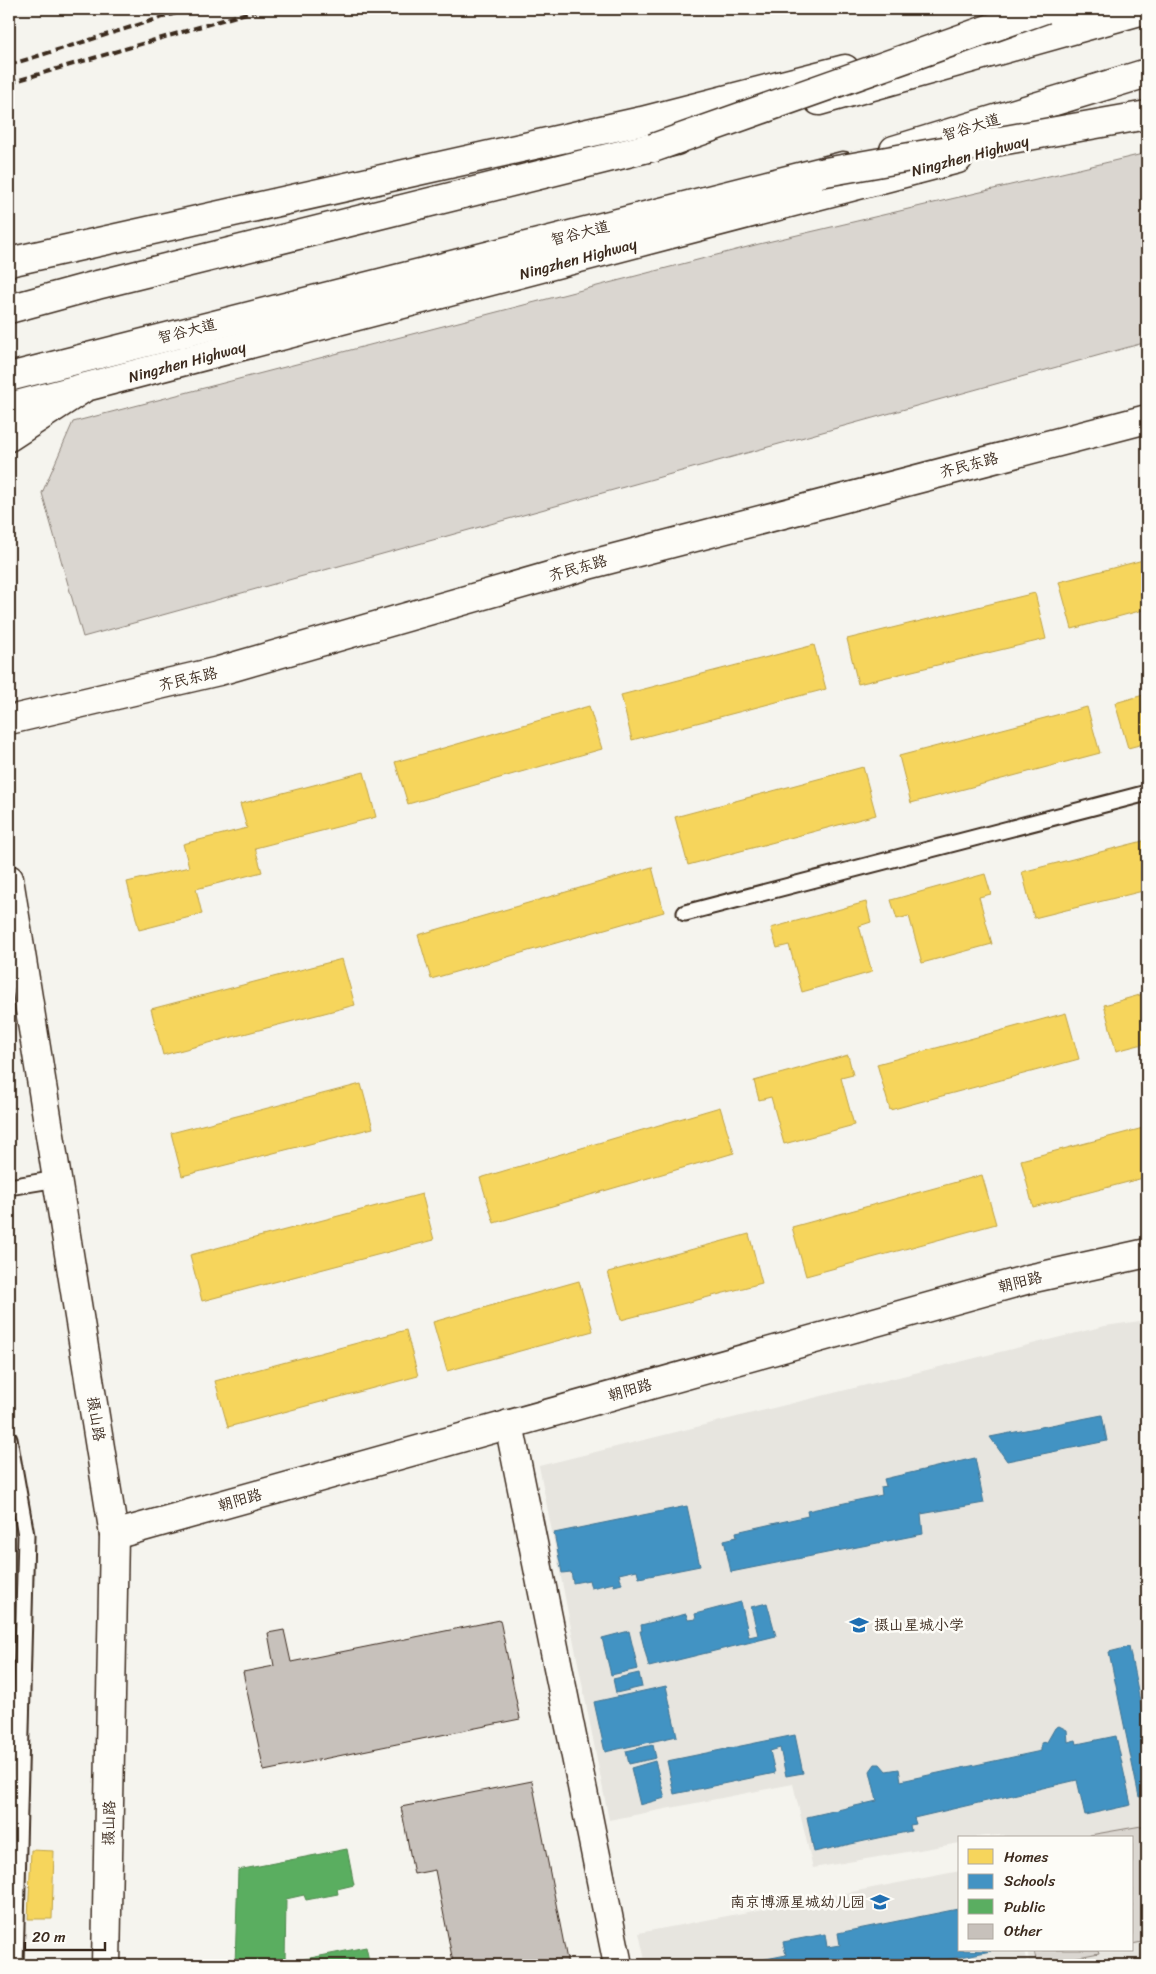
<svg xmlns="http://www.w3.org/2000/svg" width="1156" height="1974" font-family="Sriracha,'LXGW WenKai TC',sans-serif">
<rect width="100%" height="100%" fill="#f5f4ee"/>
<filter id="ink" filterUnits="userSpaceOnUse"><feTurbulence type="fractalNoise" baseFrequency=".02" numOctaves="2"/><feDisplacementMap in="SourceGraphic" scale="10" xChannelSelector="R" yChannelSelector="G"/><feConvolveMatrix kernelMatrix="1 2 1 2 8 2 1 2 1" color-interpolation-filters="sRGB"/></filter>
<g filter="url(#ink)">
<g fill="#e7e5df">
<path d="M 1147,1320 L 1147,1965 L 1030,1965 L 1027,1950 L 1132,1950 L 1132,1838 L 1005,1838 L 1004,1835 L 960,1838 L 960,1843 L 813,1868 L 793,1784 L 609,1820 L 539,1466 L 1105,1326 Z"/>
<path d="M 960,1871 L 960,1950 L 1024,1950 L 1027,1965 L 646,1965 L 639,1933 Z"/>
</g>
<g fill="#dad6d0" stroke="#8a8077">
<path d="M 1147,153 L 1147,342 L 83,637 L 42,493 L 73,422 L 759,244 Z"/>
<path d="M 1147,1825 L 1147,1941 L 1132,1944 L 1132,1838 L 1091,1838 L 1090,1835 Z"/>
<path d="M 1034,1950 L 1098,1950 L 1099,1953 L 1037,1965 Z"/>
<path d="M 1147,1958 L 1147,1965 L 1116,1965 L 1116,1964 Z"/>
</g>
<g fill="#f6d55c" stroke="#bea249">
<path d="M 1147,559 L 1147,609 L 1072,629 L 1059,582 Z"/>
<path d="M 1035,593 L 1046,639 L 858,684 L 847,639 Z"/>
<path d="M 814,645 L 826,689 L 632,740 L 621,695 Z"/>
<path d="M 1147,694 L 1147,743 L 1128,748 L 1115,703 Z"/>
<path d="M 589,706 L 602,749 L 408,804 L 395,762 Z"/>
<path d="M 1087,707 L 1100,753 L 911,803 L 899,756 Z"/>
<path d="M 863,767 L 876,815 L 688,865 L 675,817 Z"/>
<path d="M 364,772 L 376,817 L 255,848 L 262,872 L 196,889 L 202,914 L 139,930 L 127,882 L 189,867 L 183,844 L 247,828 L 240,804 Z"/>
<path d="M 1147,840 L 1147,890 L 1034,918 L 1022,872 Z"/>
<path d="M 652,867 L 664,912 L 431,979 L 418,935 Z"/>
<path d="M 985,874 L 991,894 L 979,897 L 992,944 L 922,963 L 909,916 L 897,919 L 891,900 Z"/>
<path d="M 866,902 L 871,922 L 859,926 L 872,972 L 802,992 L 789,945 L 777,948 L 771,928 Z"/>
<path d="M 342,959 L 355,1005 L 163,1055 L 151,1009 Z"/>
<path d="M 1147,993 L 1147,1043 L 1116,1051 L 1104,1005 Z"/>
<path d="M 1066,1013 L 1079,1059 L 890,1110 L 877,1064 Z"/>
<path d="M 848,1055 L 853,1075 L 841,1078 L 854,1125 L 784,1144 L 771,1097 L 759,1100 L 754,1081 Z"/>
<path d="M 361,1084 L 373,1128 L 182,1176 L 171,1133 Z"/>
<path d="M 720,1107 L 734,1153 L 494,1223 L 480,1178 Z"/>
<path d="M 1147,1127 L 1147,1177 L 1033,1207 L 1021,1160 Z"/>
<path d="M 982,1175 L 996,1224 L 806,1276 L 792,1227 Z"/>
<path d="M 422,1194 L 434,1240 L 202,1301 L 190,1255 Z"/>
<path d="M 749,1234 L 762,1283 L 621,1320 L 608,1272 Z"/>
<path d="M 579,1281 L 593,1331 L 447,1371 L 433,1322 Z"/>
<path d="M 406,1330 L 418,1376 L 228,1427 L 215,1381 Z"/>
<path d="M 31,1850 L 54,1851 L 52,1919 L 28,1919 Z"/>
</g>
<g fill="#4393c3" stroke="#417492">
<path d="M 1102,1415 L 1107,1441 L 1007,1461 L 990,1437 Z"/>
<path d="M 975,1458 L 984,1503 L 921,1514 L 923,1534 L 731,1572 L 724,1540 L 737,1537 L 736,1532 L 808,1516 L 807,1511 L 882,1495 L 881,1487 L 886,1486 L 884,1479 Z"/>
<path d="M 687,1506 L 700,1566 L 639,1578 L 637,1570 L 619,1574 L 622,1584 L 614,1586 L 614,1583 L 591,1588 L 589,1580 L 573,1583 L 571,1572 L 562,1573 L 554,1533 Z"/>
<path d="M 741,1602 L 749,1637 L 758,1635 L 751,1607 L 767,1603 L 776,1636 L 649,1667 L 640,1631 L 642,1631 L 641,1625 L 686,1614 L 688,1620 L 696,1619 L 695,1614 Z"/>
<path d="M 629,1631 L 638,1669 L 611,1675 L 602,1638 Z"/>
<path d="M 1129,1647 L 1147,1736 L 1147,1795 L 1139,1797 L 1109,1652 Z"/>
<path d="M 639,1673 L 642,1687 L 616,1693 L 613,1679 Z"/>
<path d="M 666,1686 L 677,1736 L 605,1752 L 594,1702 Z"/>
<path d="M 1059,1726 L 1067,1730 L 1068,1742 L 1076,1740 L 1077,1744 L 1116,1736 L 1131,1805 L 1085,1815 L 1077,1780 L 914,1818 L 916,1824 L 910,1825 L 911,1831 L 814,1852 L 807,1817 L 877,1801 L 870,1771 L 875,1764 L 880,1764 L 886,1771 L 899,1769 L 901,1781 L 1041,1751 L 1041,1743 L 1047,1742 L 1055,1728 Z"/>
<path d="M 795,1735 L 803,1773 L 786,1776 L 780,1748 L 770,1751 L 775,1773 L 674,1794 L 667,1761 Z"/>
<path d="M 653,1745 L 656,1758 L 629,1764 L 626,1751 Z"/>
<path d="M 655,1761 L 665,1798 L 640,1805 L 631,1768 Z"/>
<path d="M 958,1909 L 960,1950 L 991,1951 L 920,1965 L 753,1965 L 756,1965 L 756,1961 L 786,1955 L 783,1942 L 825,1934 L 827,1947 L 840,1945 L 838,1933 Z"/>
</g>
<path fill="#5aae61" stroke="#51864d" d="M 347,1849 L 354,1885 L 337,1889 L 338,1894 L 306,1900 L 304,1895 L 286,1899 L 285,1963 L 366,1947 L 370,1965 L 235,1965 L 238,1870 Z"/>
<g fill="#c7c1bb" stroke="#3b2a1e">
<path d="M 500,1620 L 520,1719 L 264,1771 L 243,1672 L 274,1666 L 268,1633 L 284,1630 L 291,1662 Z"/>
<path d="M 532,1781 L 568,1965 L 437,1965 L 453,1962 L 435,1870 L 414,1874 L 401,1807 Z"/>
</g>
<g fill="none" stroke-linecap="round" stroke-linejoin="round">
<g stroke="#3b2a1e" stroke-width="19">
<g id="lane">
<path d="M 685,913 L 1147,793"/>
<path d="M 9,1187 L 57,1179"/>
<path d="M 9,1439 L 26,1535 L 15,1965"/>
</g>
</g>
<g stroke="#3b2a1e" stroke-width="31">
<g id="street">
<path d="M 9,879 L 114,1535 L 106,1965"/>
<path d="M 509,1424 L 618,1965"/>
<path d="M 114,1535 L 1029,1279 L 1147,1253"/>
</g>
</g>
<g stroke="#3b2a1e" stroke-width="31">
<g id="secondary">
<path d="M 9,437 L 81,390"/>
<path d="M 9,720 L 219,671 L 588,565 L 1147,419"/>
</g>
</g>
<g stroke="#3b2a1e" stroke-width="31">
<g id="primary">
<path d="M 1020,24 L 1079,9"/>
<path d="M 9,262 L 642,121 L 845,69"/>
<path d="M 9,407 L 958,159"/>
</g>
</g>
<g stroke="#3b2a1e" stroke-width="31">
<g id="highway">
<path d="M 819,101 L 1147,9"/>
<path d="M 894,150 L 1147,73"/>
<path d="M 9,309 L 97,285 L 676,141"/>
<path d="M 9,377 L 843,166"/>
</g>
</g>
<use href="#lane" stroke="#fdfcf7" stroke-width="15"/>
<use href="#street" stroke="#fdfcf7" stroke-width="28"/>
<use href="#secondary" stroke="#fdfcf7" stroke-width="28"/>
<use href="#primary" stroke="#fdfcf7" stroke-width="28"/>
<use href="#highway" stroke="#fdfcf7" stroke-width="28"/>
<g stroke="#3b2a1e" stroke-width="4" stroke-dasharray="8 4" stroke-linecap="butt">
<path d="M 9,65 L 189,9"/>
<path d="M 9,83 L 260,9"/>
</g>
<g stroke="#3b2a1e" stroke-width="31" stroke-linecap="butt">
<g id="highway-bridge">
<path d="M 653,148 L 1045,9"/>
<path d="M 820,173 L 1147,115"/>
</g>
</g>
<use href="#highway-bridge" stroke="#fdfcf7" stroke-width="28"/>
</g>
</g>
<defs>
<g id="school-bare" transform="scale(1.5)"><path d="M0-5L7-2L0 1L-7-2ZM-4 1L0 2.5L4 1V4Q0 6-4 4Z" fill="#1f6fb2" stroke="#fdfcf7" stroke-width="2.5" paint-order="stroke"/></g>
</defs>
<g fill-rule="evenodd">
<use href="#school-bare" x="859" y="1625"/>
<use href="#school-bare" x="880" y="1902"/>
</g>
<g text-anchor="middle" stroke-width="5" stroke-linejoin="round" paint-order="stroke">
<g font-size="15" fill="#3b2a1e" stroke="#fdfcf7">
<text transform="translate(971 127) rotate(-17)" y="5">智谷大道</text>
<text transform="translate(970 156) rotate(-15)" y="5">Ningzhen Highway</text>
<text transform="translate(580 233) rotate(-14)" y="5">智谷大道</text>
<text transform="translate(578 259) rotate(-15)" y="5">Ningzhen Highway</text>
<text transform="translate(187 331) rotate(-14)" y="5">智谷大道</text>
<text transform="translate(187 362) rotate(-15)" y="5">Ningzhen Highway</text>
<text transform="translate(969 465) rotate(-15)" y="5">齐民东路</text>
<text transform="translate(578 568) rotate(-16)" y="5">齐民东路</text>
<text transform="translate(188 679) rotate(-13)" y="5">齐民东路</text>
<text transform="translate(1020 1282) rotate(-14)" y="5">朝阳路</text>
<text transform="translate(630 1390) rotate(-16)" y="5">朝阳路</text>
<text transform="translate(96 1419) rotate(81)" y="5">摄山路</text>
<text transform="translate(240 1500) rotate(-16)" y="5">朝阳路</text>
<text transform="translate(109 1823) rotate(-89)" y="5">摄山路</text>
</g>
<g font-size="15" fill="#3b2a1e" stroke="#fdfcf7" text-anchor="start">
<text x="874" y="1630">摄山星城小学</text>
<text x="865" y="1907" text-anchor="end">南京博源星城幼儿园</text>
</g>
</g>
<rect width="1156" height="1974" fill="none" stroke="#fdfcf7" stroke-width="30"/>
<rect x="15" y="15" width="1126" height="1944" fill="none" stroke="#3b2a1e" stroke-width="2" filter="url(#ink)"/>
<rect x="958" y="1836" width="175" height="115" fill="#fdfcf7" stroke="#afa8a0"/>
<rect x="968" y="1849" width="25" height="15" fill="#f6d55c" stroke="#afa8a0"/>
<text x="1004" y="1862" font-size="15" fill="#3b2a1e">Homes</text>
<rect x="968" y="1874" width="25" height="15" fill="#4393c3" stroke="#afa8a0"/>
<text x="1004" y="1886" font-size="15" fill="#3b2a1e">Schools</text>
<rect x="968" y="1899" width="25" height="15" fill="#5aae61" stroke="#afa8a0"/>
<text x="1004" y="1912" font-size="15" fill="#3b2a1e">Public</text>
<rect x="968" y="1924" width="25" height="15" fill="#c7c1bb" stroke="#afa8a0"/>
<text x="1004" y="1936" font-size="15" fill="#3b2a1e">Other</text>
<path d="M25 1942v8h80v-8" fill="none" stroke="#3b2a1e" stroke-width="2.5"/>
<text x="32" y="1942" font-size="15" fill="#3b2a1e" stroke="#fdfcf7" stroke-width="4" paint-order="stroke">20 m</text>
</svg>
